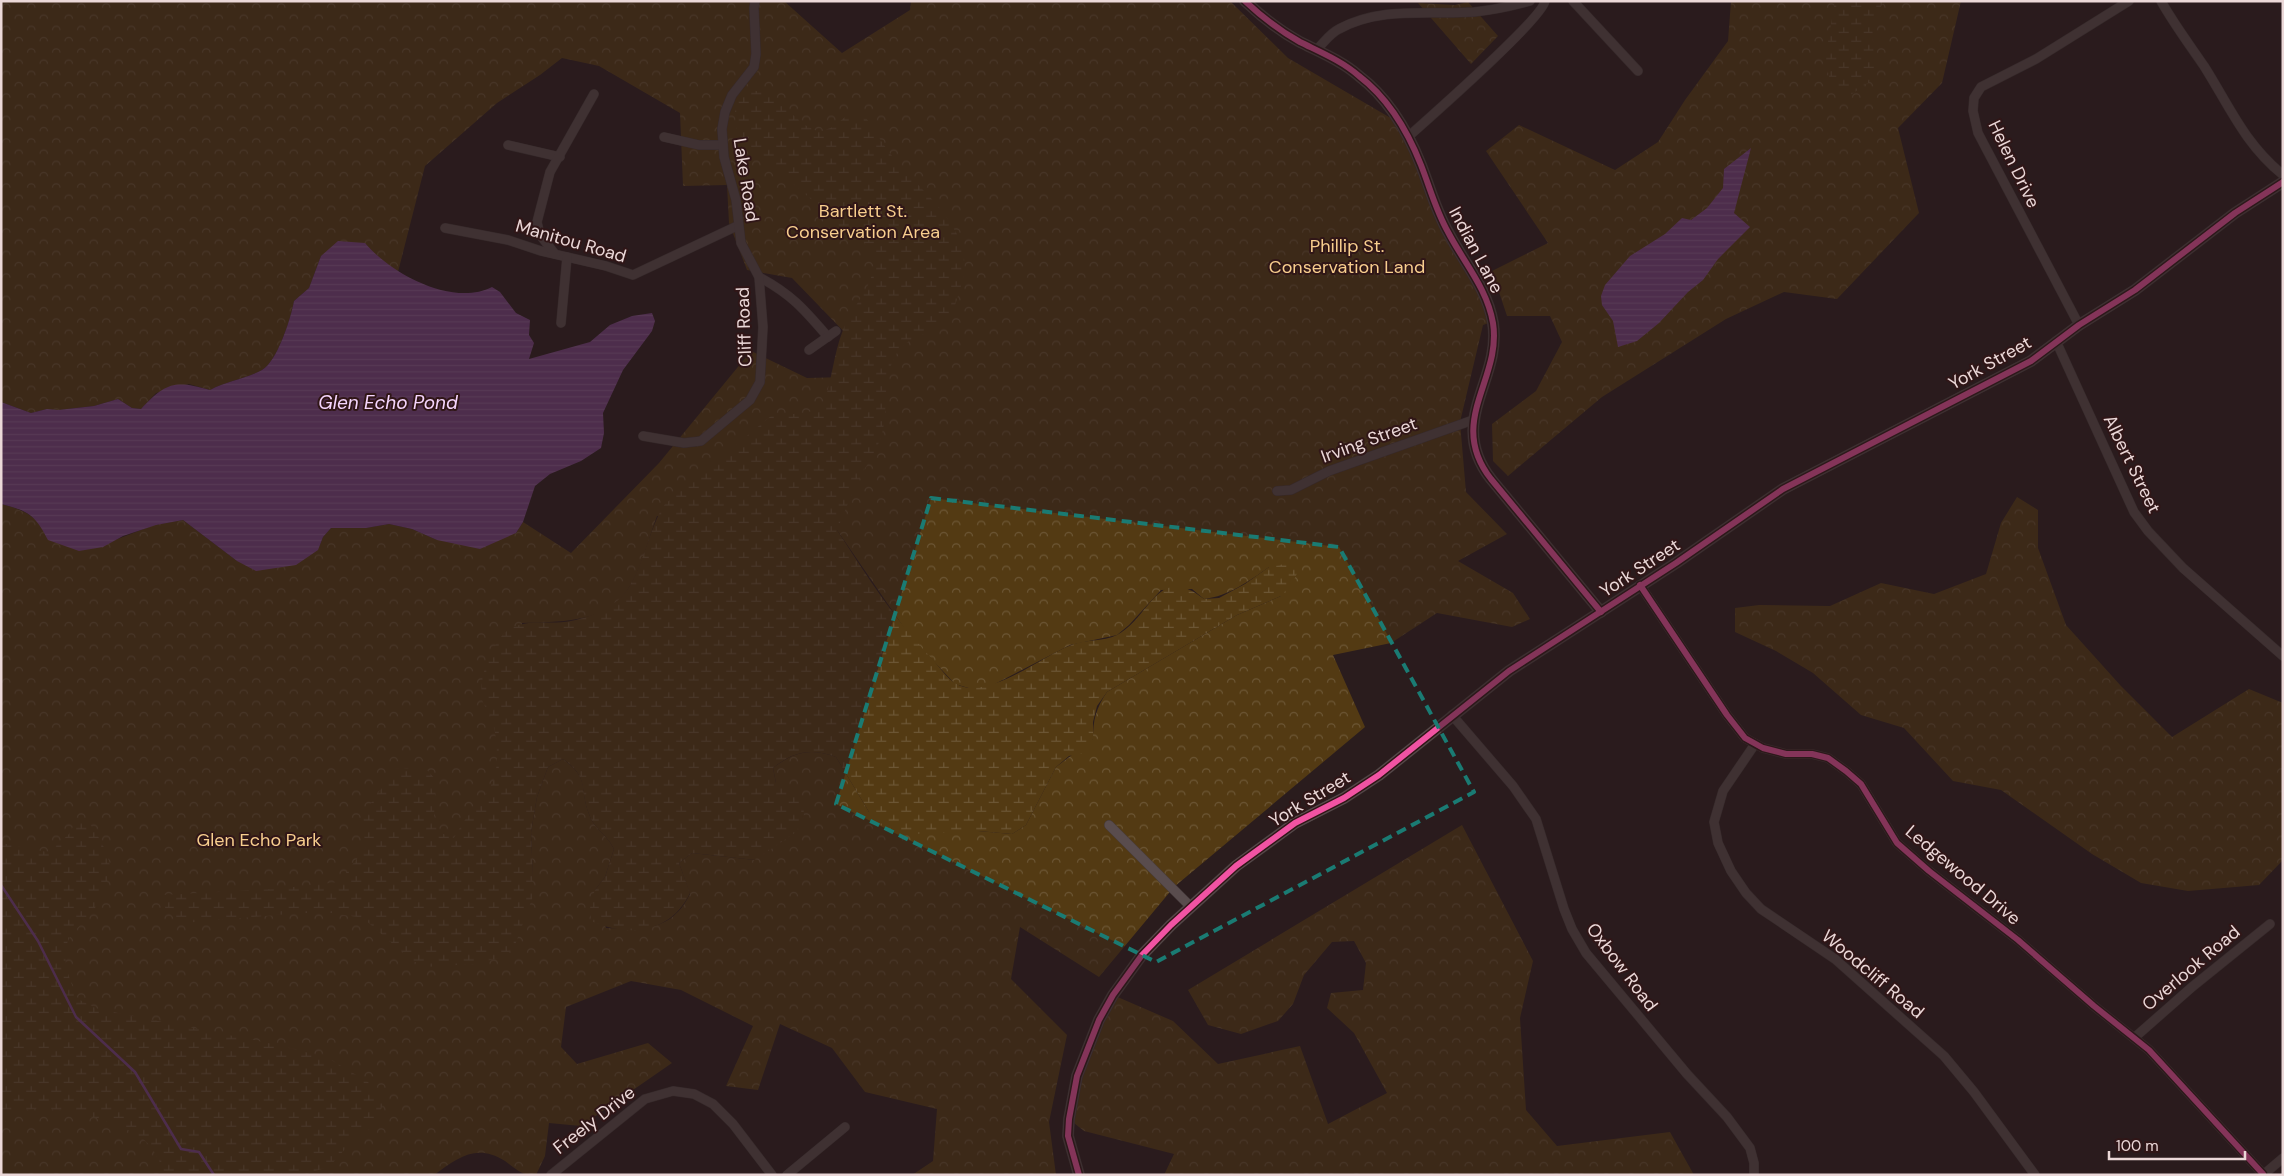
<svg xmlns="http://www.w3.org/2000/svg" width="2284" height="1176" font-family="'DM Sans',sans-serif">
<defs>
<pattern id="forest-crowns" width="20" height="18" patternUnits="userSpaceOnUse" patternTransform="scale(1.25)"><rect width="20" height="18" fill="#533a13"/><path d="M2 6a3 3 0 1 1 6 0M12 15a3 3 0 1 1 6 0" fill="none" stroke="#6c5635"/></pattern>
<pattern id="wetland-marsh" width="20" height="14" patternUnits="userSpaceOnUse" patternTransform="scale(1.25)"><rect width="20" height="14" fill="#533a13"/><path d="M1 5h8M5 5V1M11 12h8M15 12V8" fill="none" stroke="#6c5635"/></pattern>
<pattern id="water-rules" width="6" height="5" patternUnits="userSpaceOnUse" patternTransform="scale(1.25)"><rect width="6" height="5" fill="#794385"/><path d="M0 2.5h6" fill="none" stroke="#8c5d96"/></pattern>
</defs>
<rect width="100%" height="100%" fill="#2a1c1d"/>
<g fill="url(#forest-crowns)" fill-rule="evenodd">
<path d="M 1,1 L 784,1 L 842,53 L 910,10 L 911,1 L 1230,1 L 1288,58 L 1389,117 L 1396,113 L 1454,235 L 1474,267 L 1489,323 L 1483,325 L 1460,422 L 1466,492 L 1507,534 L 1458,561 L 1513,593 L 1530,619 L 1512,627 L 1437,613 L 1391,643 L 1333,655 L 1365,727 L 1174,887 L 1099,977 L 1020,927 L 1011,979 L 1067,1035 L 1049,1122 L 1056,1175 L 912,1175 L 933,1161 L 937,1109 L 865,1092 L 832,1048 L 780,1024 L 758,1090 L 726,1086 L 753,1026 L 681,990 L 631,981 L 566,1007 L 561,1047 L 577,1064 L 648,1043 L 672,1063 L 581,1126 L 549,1123 L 545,1156 L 536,1175 C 520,1175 518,1170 505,1161 C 476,1143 458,1158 434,1175 L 1,1175 L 1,504 C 17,508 35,514 43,529 L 110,542 L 154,525 L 183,520 L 237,561 L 319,547 L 323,537 L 331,528 L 366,528 L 389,524 L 412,529 L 437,540 L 516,533 L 523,522 L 571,553 L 659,463 L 751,351 L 807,378 L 846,377 L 851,339 L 792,278 L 747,270 L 729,223 L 727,185 L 683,186 L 680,113 L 599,66 L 562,58 L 540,75 L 497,103 L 425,166 L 398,272 L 376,257 L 364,243 L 321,256 L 309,288 L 294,301 C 291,318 277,362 262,370 C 246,379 226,381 210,390 L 189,384 L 156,393 L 141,409 L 132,408 L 118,399 L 94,406 L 58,410 L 47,409 L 31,413 L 1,402 ZM 657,516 L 837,530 L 909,635 L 955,684 L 972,689 L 987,688 L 1070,645 L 1117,635 L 1129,625 L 1161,590 L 1192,589 L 1204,599 C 1229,596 1249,581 1269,567 L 1281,596 L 1237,615 L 1107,692 C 1096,708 1093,720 1093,739 L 1056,767 L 1026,825 L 1012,834 L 978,831 L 869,812 L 836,757 C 811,748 795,751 773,768 L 776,783 L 755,860 L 692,853 L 679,863 L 690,894 C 671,932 644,929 606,928 L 595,890 L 605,877 L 614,849 C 606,833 594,829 589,814 C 579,788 591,780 563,759 L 548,767 L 537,797 L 531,832 L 533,882 L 525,743 L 522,623 C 555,622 605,623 626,592 C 641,571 648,540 657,516 Z"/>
<path d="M 1731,1 L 1961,1 L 1942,83 L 1898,128 L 1919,213 L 1837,299 L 1784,292 L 1726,319 L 1602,397 L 1508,476 L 1493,461 L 1492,424 L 1536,391 L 1562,342 L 1550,316 L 1507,316 L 1492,271 L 1548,243 L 1486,151 L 1519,125 L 1615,170 L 1658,142 L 1685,100 L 1728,41 Z"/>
<path d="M 1468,2 L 1498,36 L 1471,64 L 1418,3 L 1455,5 Z"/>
<path d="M 2017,497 L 2038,510 L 2038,548 L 2066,625 L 2121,686 L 2172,737 L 2249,689 L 2283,703 L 2283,860 L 2259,885 L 2188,891 L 2141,883 L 2092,854 L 2001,790 L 1953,781 L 1904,728 L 1861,715 L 1813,673 L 1776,651 L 1735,632 L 1735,608 L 1759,605 L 1830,606 L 1881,583 L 1934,594 L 1986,574 L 2001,523 Z"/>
<path d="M 1462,825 L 1533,961 L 1520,1018 L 1526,1110 L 1557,1146 L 1670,1132 L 1694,1175 L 1164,1175 L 1174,1154 L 1084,1131 L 1069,1119 L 1072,1098 L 1113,995 L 1173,1021 L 1218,1064 L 1300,1046 L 1328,1124 L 1387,1093 L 1354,1033 L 1327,1008 L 1331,993 L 1363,990 L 1366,963 L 1354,941 L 1332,942 L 1304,975 L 1293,1004 L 1278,1021 L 1241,1034 L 1208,1025 L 1188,990 Z"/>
</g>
<g fill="url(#wetland-marsh)">
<path d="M 1835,1 L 1884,1 L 1872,23 L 1875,78 L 1849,96 L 1830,80 L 1825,60 Z"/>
<path d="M 751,90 L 767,93 L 805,125 L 819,132 L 833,127 L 845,117 L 861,112 C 872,124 879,139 889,152 C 921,195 983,230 959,292 C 957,300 954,310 949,316 C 934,335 910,333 897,353 C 880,380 890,409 881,437 C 876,452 865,467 858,481 C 850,497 844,514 837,530 C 867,576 896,622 934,661 C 940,668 947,678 955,683 C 984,703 1041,657 1069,646 C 1084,639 1103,642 1117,635 C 1151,617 1157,562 1204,599 L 1219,598 L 1245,584 L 1269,567 L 1285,564 L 1300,567 L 1293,582 L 1281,596 L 1237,615 L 1107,692 L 1097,706 L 1093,722 L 1093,739 L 1085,753 L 1069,756 L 1056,767 L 1026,825 L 1012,834 L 978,831 L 911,834 L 880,825 L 869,812 L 836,757 C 811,748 794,751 773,768 L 776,783 L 803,800 L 804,817 L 796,832 L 755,860 L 692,853 L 679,863 L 690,893 C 671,933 629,938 591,921 L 590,904 L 595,890 L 605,877 L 614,849 C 606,833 594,829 589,814 C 579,789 590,778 563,759 L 548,767 L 537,797 L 531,832 L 533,882 L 532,899 L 515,945 L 504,957 L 473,964 L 424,967 L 410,959 L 363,918 L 332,913 L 300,913 L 183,923 L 166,911 L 162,895 L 275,889 L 339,882 L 366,847 L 361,817 L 396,768 L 426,769 L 436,780 L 434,815 L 438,832 L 454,838 C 459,829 464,820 471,812 C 481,801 491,790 495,775 C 499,757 497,732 490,715 C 488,709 482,704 482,698 C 479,678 488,657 498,641 C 515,614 545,626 571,621 C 586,618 601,612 613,604 C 641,587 646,531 665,504 L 771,416 L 805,413 L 822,408 C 832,383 833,355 843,330 C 855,301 876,286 875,252 L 862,241 L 847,235 L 834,224 L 812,200 L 769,163 L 756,156 L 745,143 L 736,128 L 735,111 L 737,97 Z"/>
<path d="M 77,819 L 85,819 C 95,827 113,860 110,873 C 108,884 101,899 95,908 C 86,923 69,930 66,948 C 63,966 71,983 78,999 L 98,1009 L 278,1045 L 328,1058 L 368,1082 L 383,1104 L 375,1126 L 355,1138 L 329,1167 L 301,1175 L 165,1175 C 160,1161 153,1145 140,1137 C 115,1119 45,1101 15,1113 C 10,1115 6,1122 1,1126 L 1,843 L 52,853 L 57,845 L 69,834 Z"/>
</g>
<g fill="url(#water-rules)">
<path d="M 1751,148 L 1734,213 L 1750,227 L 1718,259 L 1703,280 L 1688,292 L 1659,323 L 1637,341 L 1618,347 L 1613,321 L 1602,305 L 1601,296 L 1605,285 L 1630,256 L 1665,234 L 1682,218 L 1691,220 L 1707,208 L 1723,188 L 1724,169 Z"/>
<path d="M 338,241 L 365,243 C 391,274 453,307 492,287 L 500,292 L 516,313 L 530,320 L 529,335 L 534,343 L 529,359 L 590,342 L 610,325 L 632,316 L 652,313 L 655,321 L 652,331 L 623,370 L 603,413 L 604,433 L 601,448 L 581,461 L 550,474 L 535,486 L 523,522 L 516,533 L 480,549 L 437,540 L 412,529 L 389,524 L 366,528 L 331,528 L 323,537 L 318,550 L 296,565 L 256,571 L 237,561 L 183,520 L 156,525 L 123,536 L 103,547 L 79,551 L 48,540 C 35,515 29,511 1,504 L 1,402 L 31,413 L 47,409 L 58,410 L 94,406 L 118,399 L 132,408 L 141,409 C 166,382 175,380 210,390 C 226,381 246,379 262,370 C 277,362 291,318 294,301 L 309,288 L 321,256 Z"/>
</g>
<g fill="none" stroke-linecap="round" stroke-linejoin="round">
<path stroke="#794385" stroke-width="2.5" d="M 1,885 L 38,941 L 76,1017 L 135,1072 L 181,1149 L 199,1152 L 214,1175"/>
<g stroke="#453a3a" stroke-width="10">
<g id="minor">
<path d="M 1573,1 L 1638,71"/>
<path d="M 2161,1 C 2174,24 2189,44 2204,66 C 2230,107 2244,143 2283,175"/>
<path d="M 1316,50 C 1324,43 1329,34 1339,29 C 1381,6 1428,15 1474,12 C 1493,10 1512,6 1530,1"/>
<path d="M 664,137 L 699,145 L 723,145"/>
<path d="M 1408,137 C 1429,118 1542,19 1545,1"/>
<path d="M 508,145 L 560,157"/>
<path d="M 445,228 L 508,240 L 541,251 L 606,266 L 633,275 L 737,226"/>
<path d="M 555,254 L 540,235 L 537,222 L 550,172 L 594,94"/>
<path d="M 759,277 C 791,294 804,309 828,337"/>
<path d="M 561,323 L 567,257"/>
<path d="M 2079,325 L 1978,133 L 1973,111 L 1974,98 L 1981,87 L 2036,59 L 2129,1"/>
<path d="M 2056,341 L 2134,512 L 2148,531 L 2183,568 L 2283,656"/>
<path d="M 809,350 L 836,331"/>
<path d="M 643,436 L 684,443 L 701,441 L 750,400 L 760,382 L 763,327 L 759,277 L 741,243 L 736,200 L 724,157 L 722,129 L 725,112 L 732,95 L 754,67 L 756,54 L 754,8 L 755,1"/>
<path d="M 1277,491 L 1291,490 L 1329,471 L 1473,420"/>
<path d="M 1640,585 L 1727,715 L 1745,738 L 1763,748 L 1786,754 L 1812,754 L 1828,758 L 1846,771 L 1861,784 L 1897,843 L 1929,871 L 2018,940 L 2094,1006 L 2149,1050 L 2263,1174"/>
<path d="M 1452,715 L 1513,786 L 1536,819 L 1564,909 L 1572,929 L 1586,953 L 1687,1074 L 1727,1117 L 1750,1148 L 1754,1163 L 1754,1175"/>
<path d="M 1755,744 L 1723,791 L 1714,822 L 1718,843 L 1731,871 L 1746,893 L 1761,909 L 1835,959 L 1944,1056 L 1974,1092 L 2035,1175"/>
<path d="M 1109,825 L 1191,907"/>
<path d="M 2134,1038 L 2192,987 L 2270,924"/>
<path d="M 551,1175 L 645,1099 L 673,1091 L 694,1094 L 713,1104 L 733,1124 L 772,1175"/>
<path d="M 787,1175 L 845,1127"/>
<path d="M 2263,1175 L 2283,1158"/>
</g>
</g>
<g stroke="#453a3a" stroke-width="12">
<g id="tertiary">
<path d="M 1245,1 C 1262,17 1280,31 1300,42 C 1320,52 1342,61 1359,76 C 1388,98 1408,132 1421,165 C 1430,188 1436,211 1448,232 C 1464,263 1487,288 1493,323 C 1502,380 1446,421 1491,479 L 1601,612"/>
<path d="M 1079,1175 L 1068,1136 L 1069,1119 L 1077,1076 L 1099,1020 L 1113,995 L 1142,955 L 1171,925 L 1236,866 L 1295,823 L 1344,798 L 1379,775 L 1509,671 L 1676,563 L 1783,489 L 2031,361 L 2079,325 L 2135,290 L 2235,213 L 2283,182"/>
</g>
</g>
<use href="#minor" stroke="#594c4d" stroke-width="9"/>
<use href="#tertiary" stroke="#594c4d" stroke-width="11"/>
<g stroke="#301617" stroke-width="9">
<g id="cycleway">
<path d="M 1245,1 C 1262,17 1280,31 1300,42 C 1320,52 1342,61 1359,76 C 1388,98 1408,132 1421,165 C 1430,188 1436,211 1448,232 C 1464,263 1487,288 1493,323 C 1502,380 1446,421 1491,479 L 1601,612"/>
<path d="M 1640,585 L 1727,715 L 1745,738 L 1763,748 L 1786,754 L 1812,754 L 1828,758 L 1846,771 L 1861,784 L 1897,843 L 1929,871 L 2018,940 L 2094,1006 L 2149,1050 L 2263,1174"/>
<path d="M 1079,1175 L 1068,1136 L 1069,1119 L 1077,1076 L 1099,1020 L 1113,995 L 1142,955 L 1171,925 L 1236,866 L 1295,823 L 1344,798 L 1379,775 L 1509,671 L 1676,563 L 1783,489 L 2031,361 L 2079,325 L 2135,290 L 2235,213 L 2283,182"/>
</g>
</g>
<use href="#cycleway" stroke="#f153a3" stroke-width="6"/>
</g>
<path d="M0 0H2284V1176H0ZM 931,498 L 1339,547 L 1474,792 L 1156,962 L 836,804 Z" fill="#2a1c1d" fill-opacity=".55" fill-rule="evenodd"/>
<path fill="none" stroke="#1a7b73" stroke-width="4" stroke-dasharray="10 6" stroke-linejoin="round" d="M 931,498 L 1339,547 L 1474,792 L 1156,962 L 836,804 Z"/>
<g text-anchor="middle" stroke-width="4" stroke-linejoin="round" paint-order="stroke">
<g font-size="18" fill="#ebd8d8" stroke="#301617">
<text transform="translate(2014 164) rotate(64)" y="6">Helen Drive</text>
<text transform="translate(746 180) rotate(81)" y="6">Lake Road</text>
<text transform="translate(571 241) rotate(16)" y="6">Manitou Road</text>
<text transform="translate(1476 250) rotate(62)" y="6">Indian Lane</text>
<text transform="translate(744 327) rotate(-92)" y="6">Cliff Road</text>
<text transform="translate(1990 363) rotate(-29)" y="6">York Street</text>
<text transform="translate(1369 440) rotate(-20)" y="6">Irving Street</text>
<text transform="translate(2132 464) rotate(64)" y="6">Albert Street</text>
<text transform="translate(1640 568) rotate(-33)" y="6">York Street</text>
<text transform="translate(1310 799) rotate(-31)" y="6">York Street</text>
<text transform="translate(1963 875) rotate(40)" y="6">Ledgewood Drive</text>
<text transform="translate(1622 967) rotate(53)" y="6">Oxbow Road</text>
<text transform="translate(2191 968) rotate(-40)" y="6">Overlook Road</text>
<text transform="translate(1873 974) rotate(40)" y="6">Woodcliff Road</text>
<text transform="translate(594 1120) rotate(-38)" y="6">Freely Drive</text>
</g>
<g font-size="18" fill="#f8ce8e" stroke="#301617">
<text x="863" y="217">Bartlett St.<tspan x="863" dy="21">Conservation Area</tspan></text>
<text x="1347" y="252">Phillip St.<tspan x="1347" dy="21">Conservation Land</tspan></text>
<text x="259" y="846">Glen Echo Park</text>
</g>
<g font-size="19" font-style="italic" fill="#f5d5fd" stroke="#301617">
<text x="388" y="409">Glen Echo Pond</text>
</g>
</g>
<rect width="2284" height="1176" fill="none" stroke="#ebd8d8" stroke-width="5"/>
<path d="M2109 1151v8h136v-8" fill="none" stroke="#ebd8d8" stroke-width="2.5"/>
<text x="2116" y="1151" font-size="15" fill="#ebd8d8" stroke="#301617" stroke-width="4" paint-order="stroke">100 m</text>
</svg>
